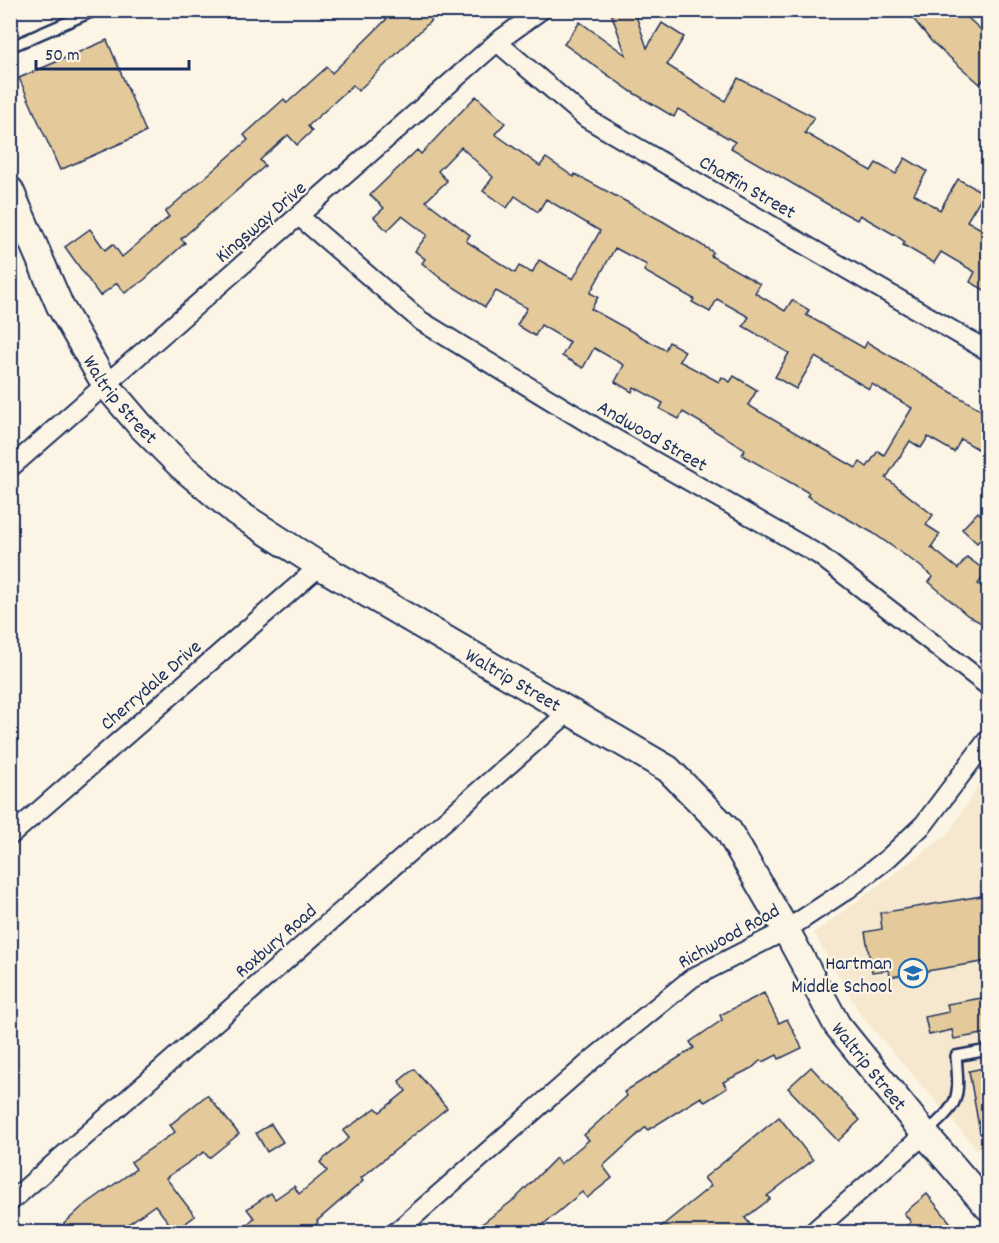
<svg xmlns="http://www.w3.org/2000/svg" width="999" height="1243" font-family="Dekko,sans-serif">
<rect width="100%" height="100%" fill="#fcf5e5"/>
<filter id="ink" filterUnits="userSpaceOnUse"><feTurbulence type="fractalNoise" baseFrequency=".0167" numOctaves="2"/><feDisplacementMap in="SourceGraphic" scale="12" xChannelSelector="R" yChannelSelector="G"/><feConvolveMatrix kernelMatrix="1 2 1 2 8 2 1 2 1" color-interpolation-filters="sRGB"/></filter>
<g filter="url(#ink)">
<path fill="#f5e8ce" d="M 988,770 L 988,1162 L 860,1014 L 814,933 L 948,834 Z"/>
<g fill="#e4ca9a" stroke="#1b2f5e" stroke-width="1.5" fill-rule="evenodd">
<path d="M 396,10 L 442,10 L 358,91 L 353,85 L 308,126 L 312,131 L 297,145 L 288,135 L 260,160 L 265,166 L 181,239 L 185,243 L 144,280 L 125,293 L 117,283 L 100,296 L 65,247 L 90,229 L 105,250 L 113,244 L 122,257 L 169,217 L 165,212 L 248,140 L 244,135 L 284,99 L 287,103 L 327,67 L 332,73 Z"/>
<path d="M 610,10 L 634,10 L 647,48 L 662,23 L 684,37 L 667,65 L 725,101 L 738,78 L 814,117 L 805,133 L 871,171 L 876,163 L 896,174 L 905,158 L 927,171 L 914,194 L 940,210 L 958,179 L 984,193 L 967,221 L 988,233 L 988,292 L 970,282 L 975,272 L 941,252 L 934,263 L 903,245 L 905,242 L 895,235 L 860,215 L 857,220 L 829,205 L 731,148 L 735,142 L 678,109 L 674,117 L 632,92 L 564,44 L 580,22 L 626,55 Z"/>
<path d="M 906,10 L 959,10 L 988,36 L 988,74 L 980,84 L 932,42 Z"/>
<path d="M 107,40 L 146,132 L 60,170 L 19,78 Z"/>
<path d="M 476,96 L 505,123 L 495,134 L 540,166 L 546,158 L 574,177 L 575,174 L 664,222 L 713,252 L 711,256 L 760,284 L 755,293 L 785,311 L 792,300 L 809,310 L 806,315 L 864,348 L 867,342 L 988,414 L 988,455 L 961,439 L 954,452 L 928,437 L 921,448 L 910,441 L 886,478 L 933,515 L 926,525 L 940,534 L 931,547 L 958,569 L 967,557 L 987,572 L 978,584 L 988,590 L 988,627 L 967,615 L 929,582 L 933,577 L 920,566 L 873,533 L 807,496 L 809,493 L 742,455 L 745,449 L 683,412 L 679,419 L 660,409 L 663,403 L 634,387 L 632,392 L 615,382 L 624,365 L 594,348 L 583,368 L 562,356 L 570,342 L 541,325 L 535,336 L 517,325 L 527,308 L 496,291 L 485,307 L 444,281 L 422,263 L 425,259 L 415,251 L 427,235 L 402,216 L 387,231 L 374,217 L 384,208 L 370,195 L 417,150 L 421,154 ZM 461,147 L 493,177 L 483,191 L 507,208 L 515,196 L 538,212 L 546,199 L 600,231 L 573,279 L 539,260 L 532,273 L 519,266 L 515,273 L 466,241 L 470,235 L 426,201 L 447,181 L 438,171 ZM 615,248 L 647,265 L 644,271 L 694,299 L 692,302 L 710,312 L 717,299 L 749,317 L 743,326 L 789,353 L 775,377 L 796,389 L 815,357 L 869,389 L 872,384 L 912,408 L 884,455 L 878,451 L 867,467 L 860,462 L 856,468 L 748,405 L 757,390 L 734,376 L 730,382 L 722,377 L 719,382 L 679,361 L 685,351 L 669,342 L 665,350 L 591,309 L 598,297 L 590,293 Z"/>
<path d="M 978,512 L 988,522 L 988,531 L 977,543 L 962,529 Z"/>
<path d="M 988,895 L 988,961 L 890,977 L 889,970 L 872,972 L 865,932 L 882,929 L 880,913 Z"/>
<path d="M 764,993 L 779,1023 L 787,1019 L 802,1048 L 779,1059 L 777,1055 L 763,1062 L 761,1060 L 752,1068 L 723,1082 L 727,1088 L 705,1102 L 701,1097 L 648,1130 L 646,1127 L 603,1166 L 612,1178 L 587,1198 L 582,1192 L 533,1233 L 470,1233 L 516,1198 L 556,1158 L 560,1164 L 589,1140 L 584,1135 L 627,1096 L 624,1092 L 694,1048 L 690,1042 L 722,1020 L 720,1015 Z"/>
<path d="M 988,997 L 988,1033 L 954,1039 L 952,1030 L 929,1035 L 925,1017 L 949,1012 L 947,1004 Z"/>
<path d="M 811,1067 L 860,1120 L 838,1141 L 788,1088 Z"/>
<path d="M 988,1067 L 988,1132 L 980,1133 L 969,1071 Z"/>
<path d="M 414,1069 L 447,1108 L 361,1178 L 363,1181 L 317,1221 L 318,1223 L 303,1233 L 238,1233 L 254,1218 L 247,1209 L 271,1193 L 275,1199 L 294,1186 L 299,1194 L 327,1171 L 320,1162 L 349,1138 L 343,1131 L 376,1108 L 380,1112 L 406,1091 L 399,1081 Z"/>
<path d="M 207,1095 L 239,1134 L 209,1158 L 204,1152 L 166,1178 L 195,1216 L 175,1231 L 155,1205 L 127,1225 L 132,1233 L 54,1233 L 82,1207 L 136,1169 L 131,1162 L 175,1132 L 170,1125 Z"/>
<path d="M 779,1117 L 813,1160 L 767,1196 L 770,1199 L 745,1218 L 757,1233 L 653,1233 L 711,1186 L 704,1178 Z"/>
<path d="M 271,1124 L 283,1142 L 267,1152 L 256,1133 Z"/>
<path d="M 927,1194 L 959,1233 L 898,1233 L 911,1222 L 904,1213 Z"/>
</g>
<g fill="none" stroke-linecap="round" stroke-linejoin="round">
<g stroke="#1b2f5e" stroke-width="14">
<g id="lane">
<path d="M 10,47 L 91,12"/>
<path d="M 926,1133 C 959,1103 960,1101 956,1056 L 988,1050"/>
</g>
</g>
<g stroke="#1b2f5e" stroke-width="22">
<g id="street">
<path d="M 497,42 L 586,118 L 988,351"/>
<path d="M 300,217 L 421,321 L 603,432 L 819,555 L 988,686"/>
<path d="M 10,468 L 497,42 L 541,10"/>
<path d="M 10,836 L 320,566"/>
<path d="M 10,1202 L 569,712"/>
<path d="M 396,1232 L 593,1059 L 692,978 L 786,930 L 848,889 L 887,859 L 924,824 L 988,739"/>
<path d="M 813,1232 L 925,1134"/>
</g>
</g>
<g stroke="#1b2f5e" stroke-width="30">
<g id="secondary">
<path id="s1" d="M 10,190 L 60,306 L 105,384 L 140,425 L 181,466 L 236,512 L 320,566 L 668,769 L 728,830 L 786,930 L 837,1025 L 925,1134 L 988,1207"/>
</g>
</g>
<use href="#lane" stroke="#fcf5e5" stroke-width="9"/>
<use href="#street" stroke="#fcf5e5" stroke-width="18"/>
<use href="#secondary" stroke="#fcf5e5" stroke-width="26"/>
</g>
</g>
<defs>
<g id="school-ring" transform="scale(1.5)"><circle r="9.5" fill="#fcf5e5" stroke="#1f6fb2" stroke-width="1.5"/><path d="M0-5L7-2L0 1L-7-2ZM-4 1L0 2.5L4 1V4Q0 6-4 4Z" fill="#1f6fb2"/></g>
</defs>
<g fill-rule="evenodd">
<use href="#school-ring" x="913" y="973"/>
</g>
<g text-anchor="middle" stroke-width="4.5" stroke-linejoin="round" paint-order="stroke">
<g font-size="20" fill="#1b2f5e" stroke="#fcf5e5">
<text transform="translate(748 186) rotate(30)" y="7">Chaffin Street</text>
<text transform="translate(260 221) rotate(-41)" y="7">Kingsway Drive</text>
<text dy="7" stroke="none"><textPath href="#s1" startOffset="238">Waltrip Street</textPath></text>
<text transform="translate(653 435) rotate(30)" y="7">Andwood Street</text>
<text dy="7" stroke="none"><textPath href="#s1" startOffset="724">Waltrip Street</textPath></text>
<text transform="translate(150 684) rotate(-41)" y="7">Cherrydale Drive</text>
<text transform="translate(728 935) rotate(-29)" y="7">Richwood Road</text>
<text transform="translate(275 940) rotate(-41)" y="7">Roxbury Road</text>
<text dy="7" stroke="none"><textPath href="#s1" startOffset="1264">Waltrip Street</textPath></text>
</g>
<g font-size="20" fill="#1b2f5e" stroke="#fcf5e5" text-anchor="end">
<text x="892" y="969">Hartman<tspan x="892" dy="23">Middle School</tspan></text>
</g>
</g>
<rect width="999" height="1243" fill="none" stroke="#fcf5e5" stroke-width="36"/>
<rect x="18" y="18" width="963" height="1207" fill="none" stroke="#1b2f5e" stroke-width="2" filter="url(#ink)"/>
<path d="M36 60v9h153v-9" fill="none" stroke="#1b2f5e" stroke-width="3"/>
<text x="45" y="60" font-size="18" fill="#1b2f5e" stroke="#fcf5e5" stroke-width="4.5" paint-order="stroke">50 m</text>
</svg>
